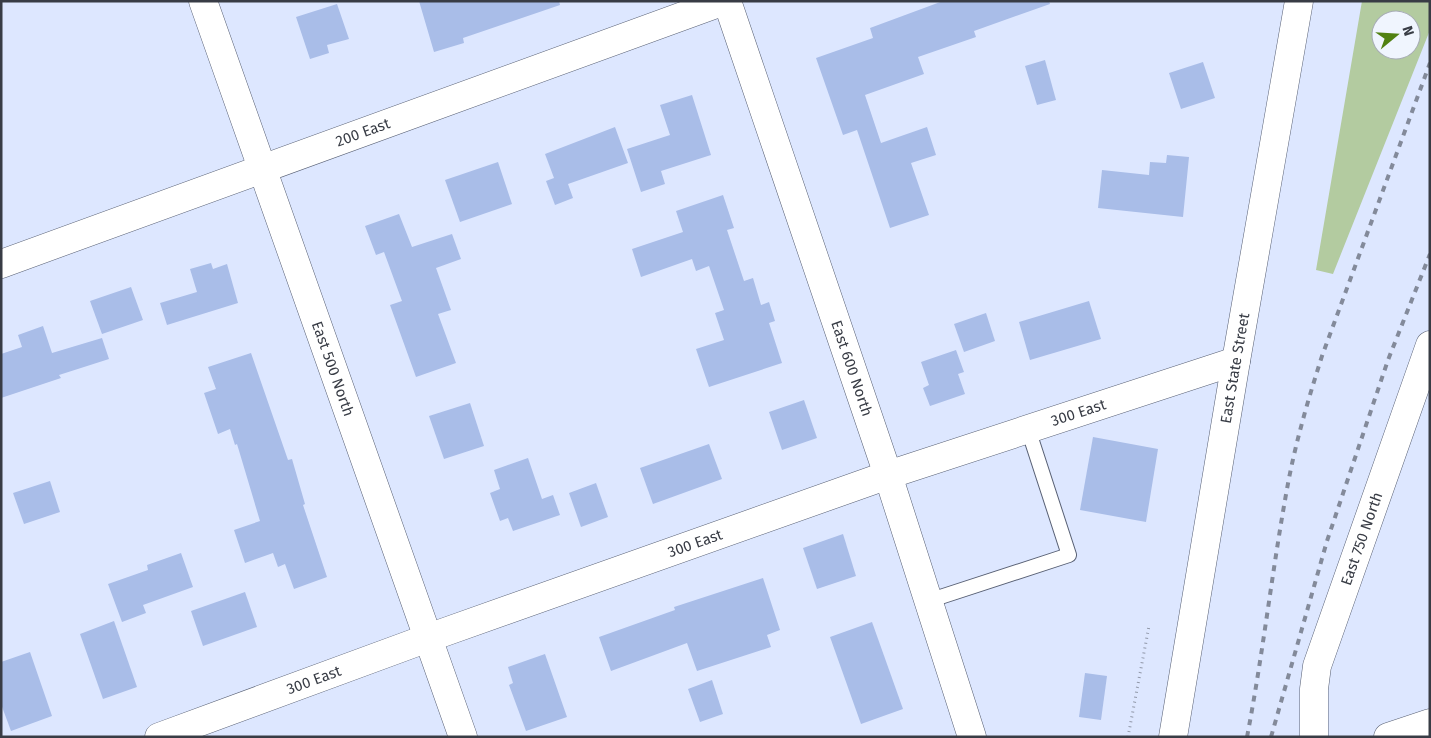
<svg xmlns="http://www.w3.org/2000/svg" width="1431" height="738" font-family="'Fira Sans',sans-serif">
<rect width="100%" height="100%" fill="#dde7ff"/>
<path fill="#b3cba0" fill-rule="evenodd" d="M 1362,1 L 1430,1 L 1430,30 L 1333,274 L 1316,270 ZM 1381,20 L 1411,20 L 1411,50 L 1381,50 Z"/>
<g fill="#a9bde8">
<path d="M 419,1 L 559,1 L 560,5 L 463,38 L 464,43 L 434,52 Z"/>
<path d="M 943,1 L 1049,1 L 1050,4 L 974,31 L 976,37 L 918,57 L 924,74 L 865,95 L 881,143 L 927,127 L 936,155 L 911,163 L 929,215 L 890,228 L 857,130 L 843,135 L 816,58 L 873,38 L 870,28 Z"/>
<path d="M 337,4 L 349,39 L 327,45 L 329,53 L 310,59 L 296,17 Z"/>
<path d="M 1045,60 L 1056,100 L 1037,105 L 1025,66 Z"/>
<path d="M 1203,62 L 1215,98 L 1181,109 L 1169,73 Z"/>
<path d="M 692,95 L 711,155 L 661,171 L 665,184 L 641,192 L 627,149 L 670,135 L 660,105 Z"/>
<path d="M 615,127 L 628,163 L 568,184 L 573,198 L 555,205 L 546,181 L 554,178 L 545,154 Z"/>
<path d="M 1167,155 L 1189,157 L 1183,217 L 1098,208 L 1102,170 L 1149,175 L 1150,162 L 1166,163 Z"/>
<path d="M 498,162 L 512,204 L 460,222 L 445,180 Z"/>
<path d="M 723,195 L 734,228 L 727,230 L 744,281 L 753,278 L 761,305 L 769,302 L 775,321 L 769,323 L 782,363 L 709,387 L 696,349 L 724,340 L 715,313 L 724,310 L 709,266 L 696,271 L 692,259 L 641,277 L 632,249 L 683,232 L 676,211 Z"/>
<path d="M 399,214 L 412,247 L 452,234 L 461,259 L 436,268 L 451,310 L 438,314 L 456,363 L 416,377 L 390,305 L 402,301 L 384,252 L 376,255 L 365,226 Z"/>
<path d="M 211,263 L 213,269 L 227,264 L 238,303 L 167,325 L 160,303 L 197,292 L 190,269 Z"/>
<path d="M 131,287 L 143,320 L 102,334 L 90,301 Z"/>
<path d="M 1089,301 L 1101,339 L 1030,360 L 1019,322 Z"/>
<path d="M 986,313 L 995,341 L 964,352 L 954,324 Z"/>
<path d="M 43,326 L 52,353 L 102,338 L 109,359 L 59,375 L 61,378 L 1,398 L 1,354 L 22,347 L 18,335 Z"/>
<path d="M 956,350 L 964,372 L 958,374 L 965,394 L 930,406 L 923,388 L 929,385 L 921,362 Z"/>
<path d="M 251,353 L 288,460 L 292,459 L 305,504 L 303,505 L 327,577 L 294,589 L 285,564 L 278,567 L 273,553 L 245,563 L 234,530 L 260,521 L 237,444 L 235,445 L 230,429 L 218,434 L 204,393 L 216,389 L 208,367 Z"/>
<path d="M 804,400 L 817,438 L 782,450 L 769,412 Z"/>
<path d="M 470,403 L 484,446 L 444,459 L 429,416 Z"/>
<path d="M 1093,437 L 1158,449 L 1146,522 L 1080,510 Z"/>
<path d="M 709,444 L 722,479 L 653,504 L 640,468 Z"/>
<path d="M 528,458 L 542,499 L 553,495 L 560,515 L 513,531 L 508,518 L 500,521 L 490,493 L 500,489 L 494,470 Z"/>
<path d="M 50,481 L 60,512 L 24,524 L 13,493 Z"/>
<path d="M 596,483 L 608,517 L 581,527 L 569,493 Z"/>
<path d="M 843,534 L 856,576 L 817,589 L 803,548 Z"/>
<path d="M 181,553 L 193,587 L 143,605 L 146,613 L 122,622 L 108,584 L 148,570 L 147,565 Z"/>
<path d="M 763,578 L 780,630 L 767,635 L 771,647 L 697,671 L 687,643 L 611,671 L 599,637 L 675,610 L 674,607 Z"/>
<path d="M 245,592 L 257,627 L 203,646 L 191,611 Z"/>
<path d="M 114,621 L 137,687 L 103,699 L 80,634 Z"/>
<path d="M 872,622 L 903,709 L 861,724 L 830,637 Z"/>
<path d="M 30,652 L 52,716 L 11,731 L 1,704 L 1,662 Z"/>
<path d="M 545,654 L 567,717 L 526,731 L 509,685 L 513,683 L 508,667 Z"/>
<path d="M 1085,673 L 1107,676 L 1101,720 L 1079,717 Z"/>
<path d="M 712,680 L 723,714 L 700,722 L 688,689 Z"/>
</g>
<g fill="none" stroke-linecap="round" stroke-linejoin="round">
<g stroke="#586074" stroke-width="16">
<path id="lane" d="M 928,601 L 1069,555 L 1028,429"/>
</g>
<g stroke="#586074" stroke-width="29">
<g id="street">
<path id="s1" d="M 203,1 L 463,737"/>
<path id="s2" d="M 727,1 L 888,475 L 972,737"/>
<path id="s3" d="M 1,264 L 724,1"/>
<path id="s4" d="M 159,737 L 428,638 L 888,475 L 1236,361"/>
<path id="s5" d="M 1314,737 L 1314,689 L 1317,666 L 1430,345"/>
<path d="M 1388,737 L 1430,723"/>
</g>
</g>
<g stroke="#586074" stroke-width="29">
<g id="secondary">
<path id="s6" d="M 1173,737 L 1236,361 L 1299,1"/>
</g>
</g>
<path stroke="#9299aa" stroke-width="3" stroke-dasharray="1 4" stroke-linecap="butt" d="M 1128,737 L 1149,626"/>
<use href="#lane" stroke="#fff" stroke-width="14"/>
<use href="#street" stroke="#fff" stroke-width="28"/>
<use href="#secondary" stroke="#fff" stroke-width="28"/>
<g stroke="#838a9a" stroke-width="4" stroke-dasharray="6 6" stroke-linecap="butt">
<path d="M 1247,737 C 1263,654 1272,571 1287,489 C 1295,444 1308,400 1322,356 L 1430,63"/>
<path d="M 1271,737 L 1327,541 L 1388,360 L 1430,254"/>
</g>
</g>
<g text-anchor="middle" stroke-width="4.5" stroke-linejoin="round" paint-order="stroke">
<g font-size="15" fill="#383c45" stroke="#f0f5fe">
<text dy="5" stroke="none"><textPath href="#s3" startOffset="385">200 East</textPath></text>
<text dy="5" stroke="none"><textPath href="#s2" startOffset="388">East 600 North</textPath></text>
<text dy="5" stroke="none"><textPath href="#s1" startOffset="390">East 500 North</textPath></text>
<text dy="5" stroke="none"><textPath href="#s6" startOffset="374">East State Street</textPath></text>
<text dy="5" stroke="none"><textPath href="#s4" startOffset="975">300 East</textPath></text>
<text dy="5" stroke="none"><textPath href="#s5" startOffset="206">East 750 North</textPath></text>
<text dy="5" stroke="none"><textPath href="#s4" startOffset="570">300 East</textPath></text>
<text dy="5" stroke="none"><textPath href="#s4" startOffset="165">300 East</textPath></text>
</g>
</g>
<rect width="1431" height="738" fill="none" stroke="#383c45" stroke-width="5"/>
<g transform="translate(1396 35) rotate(72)"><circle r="24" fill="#f0f5fe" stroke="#a6abb4"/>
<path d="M0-4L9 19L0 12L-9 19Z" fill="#518112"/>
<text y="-8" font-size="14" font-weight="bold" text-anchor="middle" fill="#383c45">N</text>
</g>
</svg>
